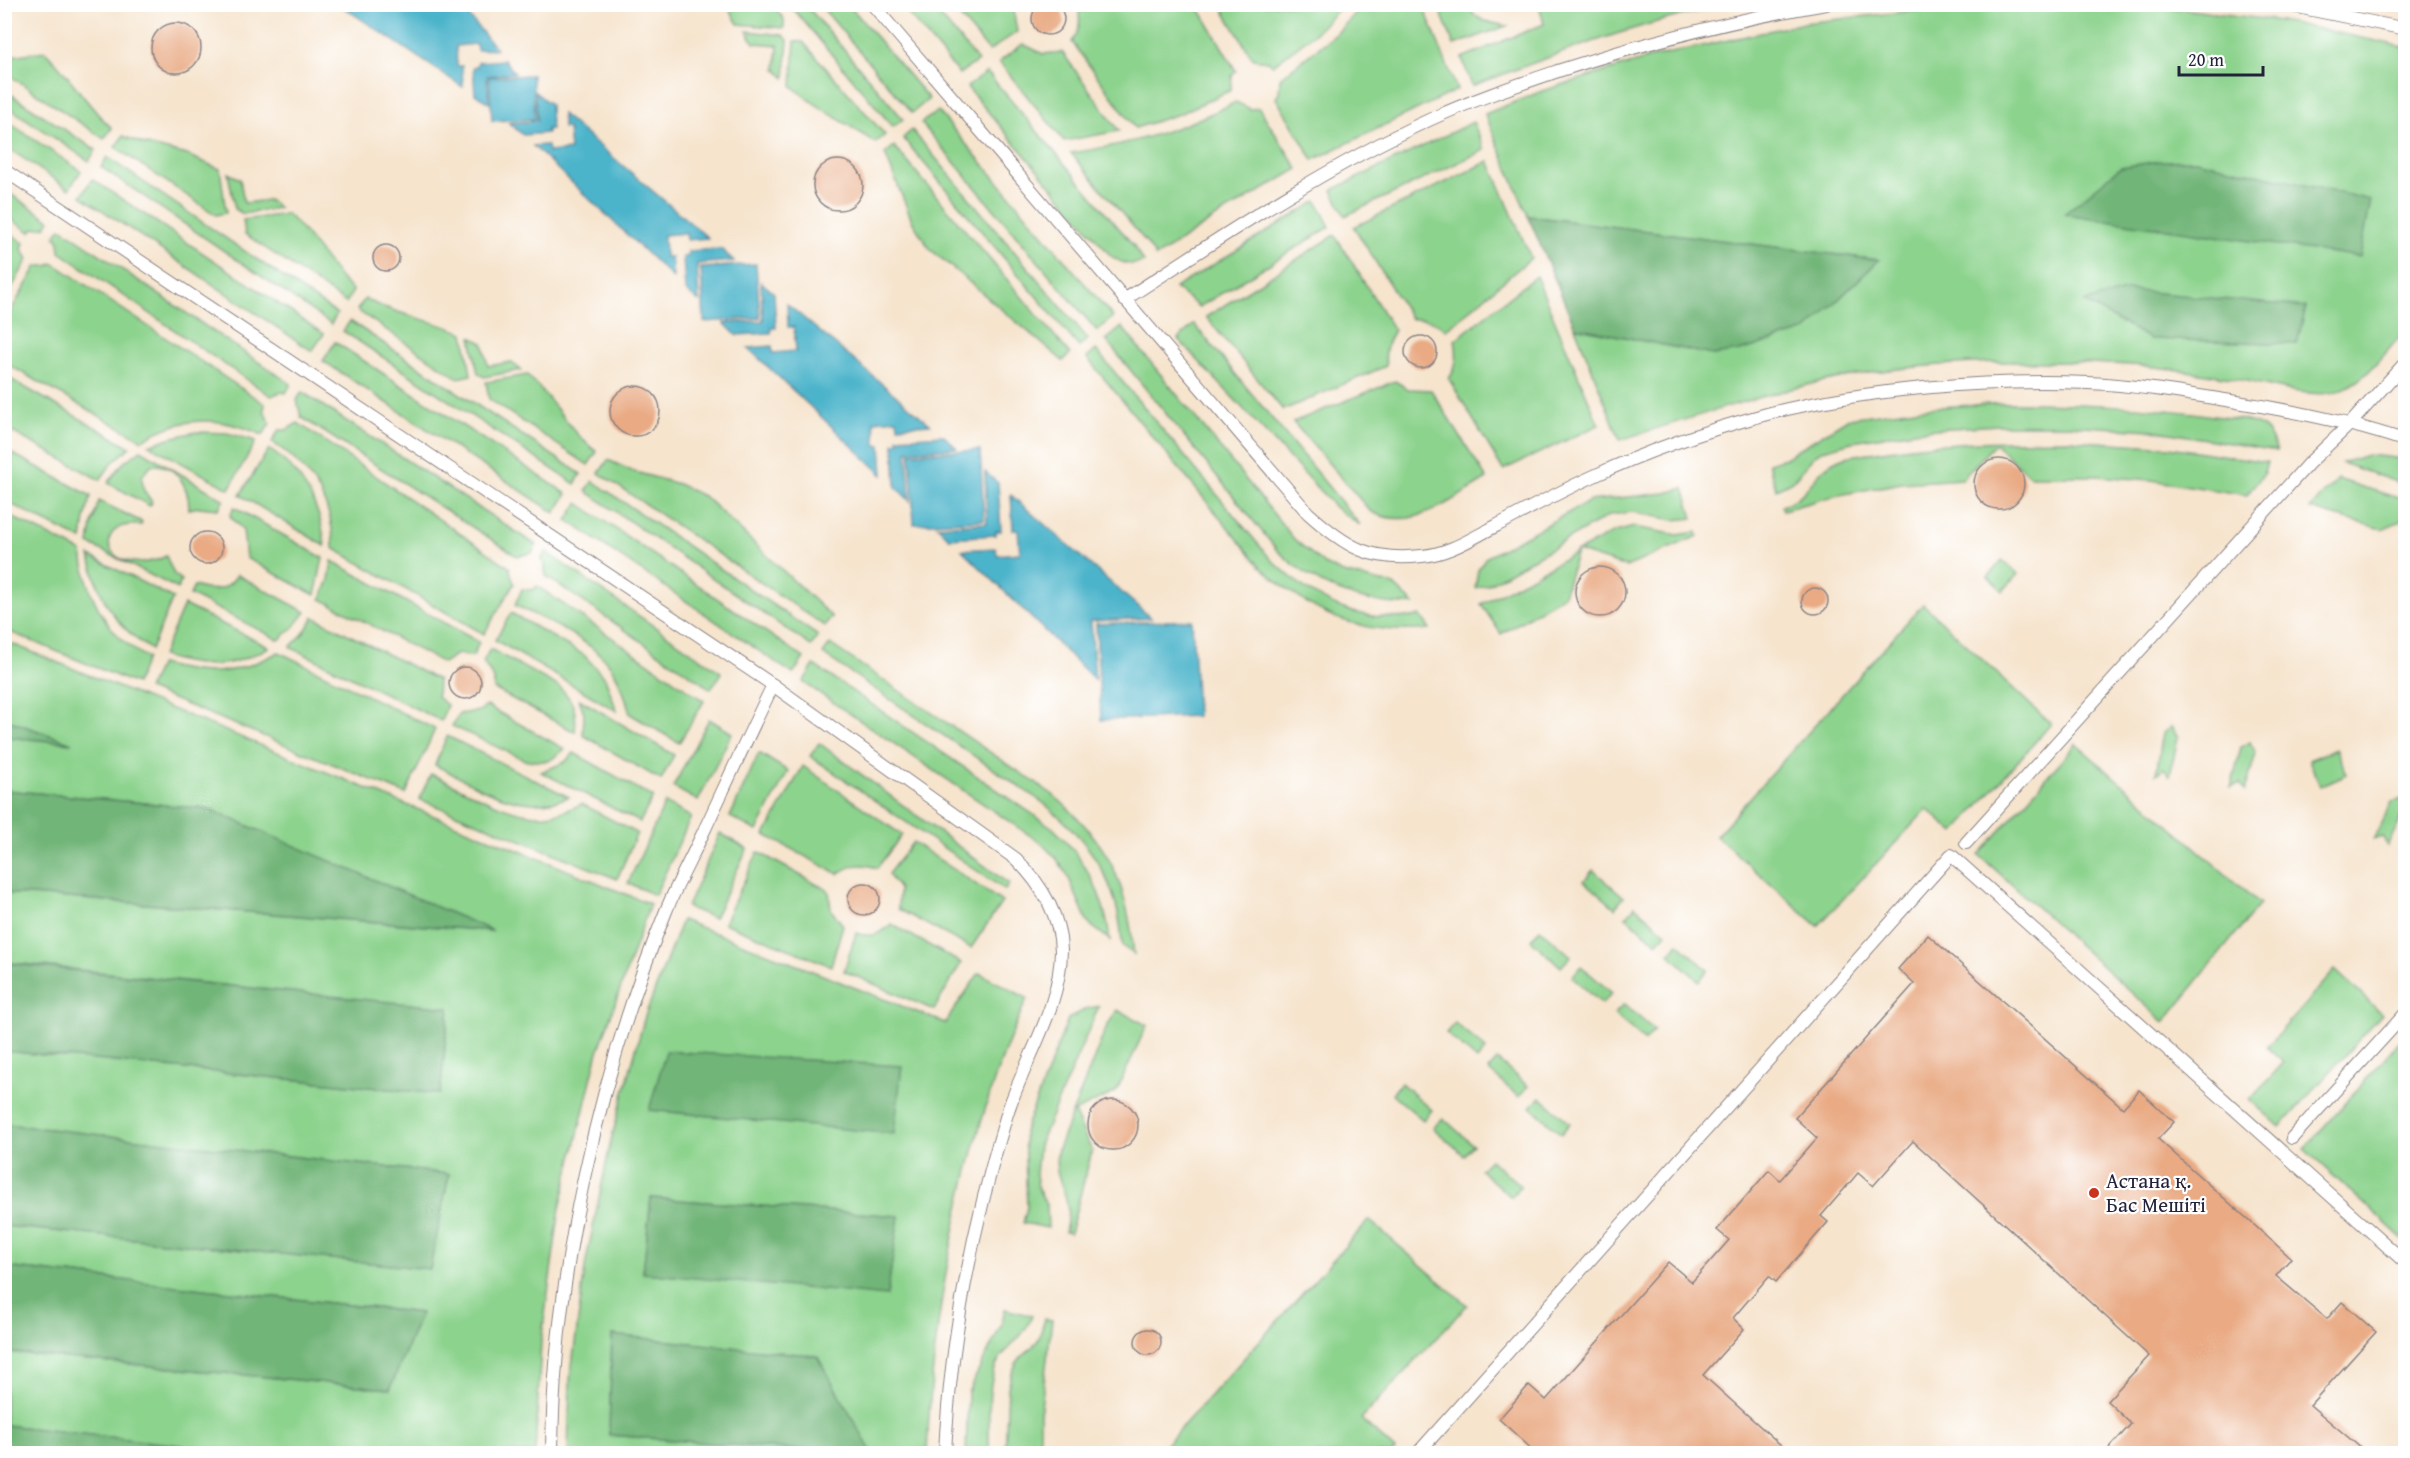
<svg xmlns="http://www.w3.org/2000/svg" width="2410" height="1458" font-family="'Gentium Book Plus',serif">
<rect width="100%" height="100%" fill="#fff"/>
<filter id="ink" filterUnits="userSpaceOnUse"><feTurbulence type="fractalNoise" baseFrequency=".0167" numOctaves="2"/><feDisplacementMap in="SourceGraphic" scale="12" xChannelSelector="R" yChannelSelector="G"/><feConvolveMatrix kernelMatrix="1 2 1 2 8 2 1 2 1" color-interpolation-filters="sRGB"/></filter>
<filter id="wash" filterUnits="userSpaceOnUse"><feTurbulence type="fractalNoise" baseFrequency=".008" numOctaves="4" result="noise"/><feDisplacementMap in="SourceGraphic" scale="24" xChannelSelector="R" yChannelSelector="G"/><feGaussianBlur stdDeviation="1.35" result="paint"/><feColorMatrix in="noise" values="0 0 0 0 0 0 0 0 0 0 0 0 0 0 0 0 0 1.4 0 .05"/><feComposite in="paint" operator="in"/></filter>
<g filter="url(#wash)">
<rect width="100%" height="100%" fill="#f6e4cd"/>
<g fill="#8cd38d" stroke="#577a64" stroke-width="1.5" fill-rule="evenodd">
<path d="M 1364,4 L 1423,5 L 1457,90 L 1313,160 L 1276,98 L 1279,92 L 1280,78 L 1336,34 Z"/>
<path d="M 1992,4 L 2149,5 L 2281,21 L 2405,47 L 2405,330 C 2385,353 2363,387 2330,393 C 2305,397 2266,384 2241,380 C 2198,372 2153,365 2110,364 C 2016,359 1918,361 1825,381 C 1756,396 1688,419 1620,440 L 1575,327 L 1713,355 L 1879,260 L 1528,216 L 1485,114 L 1542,91 L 1649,58 L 1804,23 L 1929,9 Z"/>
<path d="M 727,5 L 772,5 L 784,19 L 784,28 L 738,24 Z"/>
<path d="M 790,5 L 806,5 L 903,119 L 893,127 Z"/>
<path d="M 820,5 L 849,5 L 929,99 L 912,113 Z"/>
<path d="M 901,5 L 931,5 L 978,61 L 959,74 Z"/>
<path d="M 950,5 L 1016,5 L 1014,14 L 1017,32 L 989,51 Z"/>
<path d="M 1082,5 L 1197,5 L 1236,71 L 1232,76 L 1231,90 L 1179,114 L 1135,128 L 1072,42 C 1080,30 1081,21 1078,7 Z"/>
<path d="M 1220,5 L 1343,5 L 1315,33 L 1273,65 L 1268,61 L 1253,59 Z"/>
<path d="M 1438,5 L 1468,5 C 1473,21 1492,23 1507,26 L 1454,45 Z"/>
<path d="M 1539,5 L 1539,4 L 1730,5 C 1642,21 1556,54 1472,86 L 1462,58 L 1544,24 Z"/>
<path d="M 747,31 L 783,35 L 788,40 L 785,78 L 776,69 L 778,45 L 754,43 Z"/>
<path d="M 795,41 L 803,42 L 885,135 L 875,143 C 848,123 817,109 792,86 Z"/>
<path d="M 1023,44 L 1043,54 L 1062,52 L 1119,131 L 1064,141 L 999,62 Z"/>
<path d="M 45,51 C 70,75 86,105 112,128 L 104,139 L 5,72 L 5,57 Z"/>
<path d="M 987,72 L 1134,246 L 1144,262 C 1131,266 1121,264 1110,255 L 967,87 Z"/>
<path d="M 4,90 L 96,150 L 89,161 L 5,105 Z"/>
<path d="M 1236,102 L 1250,109 L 1259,108 L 1298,169 L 1218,216 L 1156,257 L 1146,242 L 1071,153 C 1134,144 1179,130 1236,102 Z"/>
<path d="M 938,111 L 1113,317 L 1097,331 L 921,123 Z"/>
<path d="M 5,120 L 81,171 L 69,189 L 5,146 Z"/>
<path d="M 1473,122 L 1485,150 L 1345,216 L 1332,190 Z"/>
<path d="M 912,130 L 1088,339 L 1079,347 L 903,138 Z"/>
<path d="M 123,136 L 143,144 L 187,155 L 220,169 L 226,213 L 216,215 L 115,147 Z"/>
<path d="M 894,146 L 1070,354 L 1063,361 L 930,249 L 913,223 L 885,154 Z"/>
<path d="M 107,157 L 337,314 L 331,324 L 101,167 Z"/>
<path d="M 1489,161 L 1531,258 L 1446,330 C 1435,320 1426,318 1411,319 L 1354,227 Z"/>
<path d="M 228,173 L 240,179 L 244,203 L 269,200 L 279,208 L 243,214 L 235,209 Z"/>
<path d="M 92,179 L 324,334 L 312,351 L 81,196 Z"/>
<path d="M 4,190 L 50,220 L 45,227 L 35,228 L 30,232 L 5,215 Z"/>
<path d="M 1317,201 L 1330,227 L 1199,307 L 1175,288 Z"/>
<path d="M 287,214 C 313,237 328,269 353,291 L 346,303 L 245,234 L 243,220 Z"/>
<path d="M 61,228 L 291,384 L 286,393 L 281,392 L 271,396 L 60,252 L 59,241 L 55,236 Z"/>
<path d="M 5,230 L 24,243 L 22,249 L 28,259 L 5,300 Z"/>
<path d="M 1335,235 L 1394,330 C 1387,342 1384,352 1386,366 L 1283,410 L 1206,317 Z"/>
<path d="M 53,263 L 265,404 L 264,410 L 270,423 L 263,435 C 219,416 184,415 142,440 L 5,363 L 5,321 L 37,266 L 48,266 Z"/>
<path d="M 1536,276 L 1599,425 L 1503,470 L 1449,379 C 1457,366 1458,356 1455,340 Z"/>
<path d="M 365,299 C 394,314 432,320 464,333 L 471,375 L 458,378 L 357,310 Z"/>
<path d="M 350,321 L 581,474 L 575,484 L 343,331 Z"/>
<path d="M 1194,324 L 1361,526 L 1336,508 L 1178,339 Z"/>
<path d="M 1122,327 L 1294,539 L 1324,564 L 1343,573 L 1394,585 L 1414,604 C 1360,606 1315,587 1277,550 L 1106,340 Z"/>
<path d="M 471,337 L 483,343 L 488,366 L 511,362 L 521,370 L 484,377 L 478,373 Z"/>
<path d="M 335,342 L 567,494 L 555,513 L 323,361 Z"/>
<path d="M 1096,350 L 1269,557 C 1313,601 1356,625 1421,616 L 1430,629 C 1360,636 1312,615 1261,567 L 1087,358 Z"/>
<path d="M 527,375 C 553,399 569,431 597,452 L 588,465 L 489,399 L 486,382 Z"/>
<path d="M 4,376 L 5,376 L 130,447 L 112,463 L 100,480 L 5,428 Z"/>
<path d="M 1395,381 L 1408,389 L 1431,390 L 1487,479 C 1450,500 1412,534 1370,511 L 1293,422 Z"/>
<path d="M 302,392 L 536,545 L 532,553 L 517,556 L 301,417 L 297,400 Z"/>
<path d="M 2007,403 C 2076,403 2145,405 2213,416 C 2227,418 2246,419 2259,425 C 2269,430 2273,441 2277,451 L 2152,430 L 2066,425 L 1998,425 L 1921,430 L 1859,440 L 1823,450 L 1815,455 L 1793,481 L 1776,489 L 1768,463 L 1785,458 L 1849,418 L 1923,408 Z"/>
<path d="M 298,423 L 509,567 L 514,584 L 484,634 L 333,548 C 334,502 309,467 272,442 L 279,430 L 286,430 Z"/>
<path d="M 196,432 L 227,433 L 256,441 L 229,489 L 149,445 L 169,438 Z"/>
<path d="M 2069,440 L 2170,447 L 2267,462 L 2263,475 L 2247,495 L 2151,480 L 2097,476 L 2030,476 L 1995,444 L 1962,479 L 1901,483 L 1834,496 L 1783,510 L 1782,506 C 1812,495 1813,470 1837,460 C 1851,454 1867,454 1882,451 C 1944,441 2007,441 2069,440 Z"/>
<path d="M 4,449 L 91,496 L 85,518 L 82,540 L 5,501 Z"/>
<path d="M 269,449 C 302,471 321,506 325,546 L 240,495 Z"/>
<path d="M 141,450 L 224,500 L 218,509 L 199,507 L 189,509 C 189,487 177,463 151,465 L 142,476 L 143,489 L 152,502 L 150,506 L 108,483 L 123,463 Z"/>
<path d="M 2367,455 L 2396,458 L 2405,462 L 2405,485 L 2342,463 Z"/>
<path d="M 608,460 L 632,471 L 678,484 L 705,497 L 832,617 L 825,626 L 599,473 Z"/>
<path d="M 2337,479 L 2405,500 L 2405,519 L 2382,529 L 2310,509 Z"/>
<path d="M 593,481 L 818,636 L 811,646 L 586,491 Z"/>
<path d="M 1684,488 L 1693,518 L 1674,520 L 1633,512 L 1610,515 L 1489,584 L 1475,588 L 1478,570 L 1485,558 L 1590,501 L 1666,493 Z"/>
<path d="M 99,501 L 142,522 L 141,525 C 127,524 115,525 109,539 C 108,567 149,566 166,556 L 174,574 L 181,580 L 178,589 L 89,544 L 92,524 Z"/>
<path d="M 578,503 L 804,658 L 793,674 L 567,520 Z"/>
<path d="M 234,507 L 323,558 L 315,595 L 246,558 L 243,530 L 230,516 Z"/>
<path d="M 4,513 L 82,552 C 87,598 106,634 147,658 L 136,684 L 5,630 Z"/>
<path d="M 1634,527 L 1678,535 L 1697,532 L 1698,536 L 1626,567 L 1577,551 L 1564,595 L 1501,634 L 1481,604 L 1612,533 Z"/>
<path d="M 546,552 L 722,673 L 711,689 L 546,576 L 544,563 L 541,560 Z"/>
<path d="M 90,556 L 173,598 L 151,650 C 115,625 98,599 90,556 Z"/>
<path d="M 2002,560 L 2018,574 L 2003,591 L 1988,577 Z"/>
<path d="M 332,561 L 479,642 L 473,656 L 457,654 L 443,663 L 321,599 L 329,580 Z"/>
<path d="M 237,575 L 306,612 L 294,627 L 279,640 L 190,595 L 194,586 C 211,592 226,592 237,575 Z"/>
<path d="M 537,586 L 704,701 L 679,743 L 630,714 C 626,698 622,684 613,670 C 594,640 545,621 515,605 L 522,589 L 533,590 Z"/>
<path d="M 1923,604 L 2051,724 L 1954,833 L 1927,809 L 1818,926 L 1716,836 Z"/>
<path d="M 184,605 L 269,647 C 230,669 204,669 162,656 Z"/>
<path d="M 511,613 L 584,655 L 605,678 L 617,711 L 495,640 Z"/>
<path d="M 314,617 L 438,680 L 437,697 L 447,705 L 441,721 L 290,647 L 303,634 Z"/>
<path d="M 5,641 L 650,904 L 597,1055 L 560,1208 L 541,1342 L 535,1453 L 249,1454 L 5,1425 L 5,1352 L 390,1389 L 421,1313 L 5,1267 L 5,1226 L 430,1269 L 449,1175 L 5,1124 L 5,1051 L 440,1094 L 449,1009 L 5,962 L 5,893 L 491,931 L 209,809 L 5,790 L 5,737 L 69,742 L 5,719 Z"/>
<path d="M 830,644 L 1052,794 C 1108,841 1127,881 1134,954 L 1122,946 C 1120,884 1090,840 1042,802 L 823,654 Z"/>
<path d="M 490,649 L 558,686 C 574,700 577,711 575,732 L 494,689 L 494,679 L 483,662 Z"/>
<path d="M 279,652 L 435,729 L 406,794 L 148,689 L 160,664 C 208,677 235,675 279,652 Z"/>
<path d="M 814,665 L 1053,828 C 1085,858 1105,896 1110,940 L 1088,923 L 1067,874 L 1056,858 L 1041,843 L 803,682 Z"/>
<path d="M 579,699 L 674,755 L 661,780 L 583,735 L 584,713 Z"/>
<path d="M 487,706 L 565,749 L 549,761 L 527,761 L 452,726 L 459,714 L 479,711 Z"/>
<path d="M 709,719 L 732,733 L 698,801 L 673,787 Z"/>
<path d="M 2171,727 L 2178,737 L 2170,776 L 2164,768 L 2156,774 L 2163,733 Z"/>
<path d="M 447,736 L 569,797 C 519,816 478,786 435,765 Z"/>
<path d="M 2250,742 L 2256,753 L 2245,791 L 2240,783 L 2231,788 L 2241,747 Z"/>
<path d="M 819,743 L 1009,884 L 1005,890 L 810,756 Z"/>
<path d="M 2076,744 L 2260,904 L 2164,1022 L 1979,855 Z"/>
<path d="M 2336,749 L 2347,774 L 2320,786 L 2309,760 Z"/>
<path d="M 574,753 L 653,797 L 640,822 L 541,772 L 565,762 Z"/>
<path d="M 759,753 L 788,771 L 757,831 L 730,817 Z"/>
<path d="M 803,766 L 902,835 L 877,868 C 861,862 852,865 838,874 L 765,835 Z"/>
<path d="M 431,774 C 463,788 511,818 546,815 C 559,814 571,809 582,804 L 637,833 L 617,879 L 419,799 Z"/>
<path d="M 2401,799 L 2405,811 L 2387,846 L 2383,837 L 2374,840 L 2392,802 Z"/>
<path d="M 665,803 L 691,817 L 655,895 L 628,883 Z"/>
<path d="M 720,833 L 747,849 L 714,918 L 687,907 Z"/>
<path d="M 913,842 L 1002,902 L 971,948 L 898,909 L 899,889 L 888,874 Z"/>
<path d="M 758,852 L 829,891 L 831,910 L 843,925 L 831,966 L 724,923 Z"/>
<path d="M 1593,870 L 1624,897 L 1615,908 L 1584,881 Z"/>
<path d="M 1635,906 L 1666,933 L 1657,943 L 1626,917 Z"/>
<path d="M 682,920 L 945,1023 L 979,973 L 1027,998 C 1016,1024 1004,1051 995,1078 C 955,1199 932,1326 927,1453 L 872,1453 L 817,1356 L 612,1335 L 609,1435 L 839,1453 L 568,1454 L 570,1380 L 586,1261 L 611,1140 L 645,1016 ZM 651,1198 L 898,1216 L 899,1217 L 643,1273 Z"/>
<path d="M 891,924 L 961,963 L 934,1010 L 844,971 L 856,933 C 870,938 881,935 891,924 Z"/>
<path d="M 1540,929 L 1571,956 L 1561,967 L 1531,940 Z"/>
<path d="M 1678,943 L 1708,970 L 1699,981 L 1669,954 Z"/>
<path d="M 1581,966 L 1612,993 L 1602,1004 L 1572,977 Z"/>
<path d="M 2335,970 L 2382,1014 L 2280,1127 L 2250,1100 L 2284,1062 L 2267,1047 Z"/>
<path d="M 1624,1004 L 1654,1030 L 1645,1041 L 1614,1014 Z"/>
<path d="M 1099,1006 L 1039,1145 L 1036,1174 L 1038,1188 L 1047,1207 L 1048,1228 L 1023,1223 L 1027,1207 L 1024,1132 L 1068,1019 L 1085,1009 Z"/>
<path d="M 1117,1010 L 1147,1025 L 1116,1092 L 1074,1112 L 1092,1151 L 1070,1233 L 1065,1232 C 1067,1223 1069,1213 1067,1204 C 1063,1181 1052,1173 1058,1149 L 1106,1028 Z"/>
<path d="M 1455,1023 L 1486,1049 L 1477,1060 L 1446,1033 Z"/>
<path d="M 2405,1036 L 2405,1241 L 2304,1149 Z"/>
<path d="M 1497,1060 L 1528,1086 L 1519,1097 L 1488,1070 Z"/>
<path d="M 1401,1083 L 1432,1110 L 1423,1120 L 1392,1094 Z"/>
<path d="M 1540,1097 L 1570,1123 L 1561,1134 L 1531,1107 Z"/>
<path d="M 1443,1118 L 1473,1145 L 1464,1155 L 1433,1128 Z"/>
<path d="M 1490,1160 L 1521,1186 L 1511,1197 L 1480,1170 Z"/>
<path d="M 1369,1220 L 1467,1305 L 1361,1419 L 1395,1450 L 1391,1454 L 1165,1453 L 1161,1450 Z"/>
<path d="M 1005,1309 L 1032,1316 C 1025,1336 1010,1344 999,1360 C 985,1381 990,1429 989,1453 L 966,1453 L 968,1392 L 1001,1326 Z"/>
<path d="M 1045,1319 L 1052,1320 L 1040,1414 L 1040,1453 L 1005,1453 L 1008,1387 L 1012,1373 L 1017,1362 L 1038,1341 Z"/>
</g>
<g fill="#71b578" stroke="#4a6c5a" stroke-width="1.5">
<path d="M 2196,160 L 2371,200 L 2360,257 L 2064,214 L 2121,167 L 2159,161 Z"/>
<path d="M 1528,216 L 1879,260 L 1807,330 L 1740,351 L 1713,355 L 1575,327 Z"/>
<path d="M 2128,290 L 2306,307 L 2297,344 L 2150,339 L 2084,302 Z"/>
<path d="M 5,719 L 72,743 L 5,737 Z"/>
<path d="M 4,790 L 209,809 L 493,931 L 5,893 Z"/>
<path d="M 4,963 L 449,1008 L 440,1094 L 5,1051 Z"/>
<path d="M 666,1051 L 902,1066 L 894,1134 L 649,1110 Z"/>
<path d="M 5,1124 L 449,1174 L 430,1269 L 5,1226 Z"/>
<path d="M 651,1198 L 899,1216 L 887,1296 L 643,1273 Z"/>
<path d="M 5,1267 L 421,1313 L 390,1389 L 5,1352 Z"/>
<path d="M 612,1335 L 817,1356 L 872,1453 L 839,1453 L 609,1435 Z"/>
<path d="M 5,1425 L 249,1453 L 5,1453 Z"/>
</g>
<g fill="#4cb4ca" stroke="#376b82" stroke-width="1.5">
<path d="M 340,5 L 460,5 L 496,49 L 477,50 L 476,44 L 456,46 L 457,66 L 462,66 L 463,87 Z"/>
<path d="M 504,60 L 515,73 L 487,76 L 489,103 L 475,94 L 473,67 L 477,66 L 478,62 Z"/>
<path d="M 532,75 L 535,119 L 492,121 L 489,77 Z"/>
<path d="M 535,92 L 550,104 L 551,129 L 547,129 L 547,133 L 523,135 L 509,123 L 537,121 Z"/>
<path d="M 562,114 L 708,238 L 687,240 L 686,233 L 664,235 L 665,257 L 671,257 L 673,278 L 533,146 L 547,145 L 548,152 L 570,150 L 568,128 L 563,128 Z"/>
<path d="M 721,249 L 734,261 L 697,264 L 699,302 L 685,290 L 683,257 L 688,256 L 688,251 Z"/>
<path d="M 756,264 L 760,318 L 704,322 L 701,268 Z"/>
<path d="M 761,282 L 774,293 L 776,328 L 771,328 L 771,333 L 736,335 L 724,323 L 763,321 Z"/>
<path d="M 787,304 L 930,424 L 898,426 L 897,419 L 874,421 L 876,445 L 881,445 L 883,475 L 748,348 L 772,346 L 773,353 L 796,351 L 794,327 L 788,327 Z"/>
<path d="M 943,435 L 957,448 L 907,451 L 910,501 L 896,487 L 894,443 L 898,443 L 898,438 Z"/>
<path d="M 980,450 L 984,520 L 914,524 L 910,453 Z"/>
<path d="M 985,472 L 998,483 L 1001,531 L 996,531 L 996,535 L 949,538 L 937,526 L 987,523 Z"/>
<path d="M 1011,495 L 1151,618 L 1091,621 L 1095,680 L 962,550 L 996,548 L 997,555 L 1020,553 L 1018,530 L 1013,530 Z"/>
<path d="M 1192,620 L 1197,716 L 1101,720 L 1096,624 Z"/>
</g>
<g id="blocks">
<g fill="#e9aa84">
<circle cx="1048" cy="19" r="16"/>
<circle cx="176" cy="48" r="25"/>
<circle cx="838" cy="185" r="25"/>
<circle cx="386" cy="258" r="13"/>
<circle cx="1421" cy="352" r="16"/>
<circle cx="635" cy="411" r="25"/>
<circle cx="1999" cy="484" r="25"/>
<circle cx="206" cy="548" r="16"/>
<circle cx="1600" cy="592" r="25"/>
<circle cx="1815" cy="601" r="13"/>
<circle cx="465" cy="683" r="16"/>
<circle cx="864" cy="899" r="16"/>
<path d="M 1928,935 L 2123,1108 L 2139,1090 L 2174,1122 L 2158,1139 L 2291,1258 L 2276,1276 L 2327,1319 L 2342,1302 L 2376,1332 L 2310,1405 L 2368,1454 L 2104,1454 L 2131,1424 L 2107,1401 L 2149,1356 L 1913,1141 L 1873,1186 L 1858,1173 L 1821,1216 L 1828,1222 L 1776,1282 L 1769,1276 L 1733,1318 L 1744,1329 L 1703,1375 L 1791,1454 L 1537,1454 L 1499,1419 L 1529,1385 L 1546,1400 L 1668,1262 L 1692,1282 L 1729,1240 L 1717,1230 L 1769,1170 L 1780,1180 L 1817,1138 L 1795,1118 L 1914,984 L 1898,969 Z"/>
<circle cx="1113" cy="1125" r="25"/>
<circle cx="1148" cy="1342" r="13"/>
</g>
</g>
</g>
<g filter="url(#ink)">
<use href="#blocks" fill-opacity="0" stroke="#8c8384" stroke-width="1.5"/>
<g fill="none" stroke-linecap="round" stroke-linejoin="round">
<g stroke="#8c8384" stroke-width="14">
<g id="service">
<path d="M 872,4 L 1308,513 C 1346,547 1370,562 1422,556 C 1449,554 1472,538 1496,526 C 1528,509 1561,491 1594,476 C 1649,450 1708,430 1767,414 C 1864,389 1988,379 2088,383 C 2138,385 2188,394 2237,402 C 2294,411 2351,422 2406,441"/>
<path d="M 2283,4 L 2406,29"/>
<path d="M 4,170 L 773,685 L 1016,859 C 1041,884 1060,913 1061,950 C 1061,1008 1024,1060 1007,1114 C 973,1225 950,1337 945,1454"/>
<path d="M 1124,300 C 1223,236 1322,169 1429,120 C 1472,100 1517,85 1561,70 C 1647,42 1736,19 1826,4"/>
<path d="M 1966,843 L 2308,464 L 2350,424 L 2406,362"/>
<path d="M 2292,1138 L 2406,1013"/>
<path d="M 552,1454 C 553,1275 599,1075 666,911 C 677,884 691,859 703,833 C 726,784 749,734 773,685"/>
<path d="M 1417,1454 L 1951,855 L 2406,1263"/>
</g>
</g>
<use href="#service" stroke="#fff" stroke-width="12"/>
</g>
</g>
<circle fill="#c8321e" stroke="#fff" stroke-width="2" cx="2094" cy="1193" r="6"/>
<g text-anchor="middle" stroke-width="4.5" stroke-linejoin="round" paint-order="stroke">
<g font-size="21" fill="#22223b" stroke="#fff" text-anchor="start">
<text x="2106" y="1188">Астана қ.<tspan x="2106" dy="24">Бас Мешіті</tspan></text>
</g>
</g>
<rect width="2410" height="1458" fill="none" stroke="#fff" stroke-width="24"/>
<path d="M2179 66v9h84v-9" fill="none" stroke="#22223b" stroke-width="3"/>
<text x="2188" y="66" font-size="18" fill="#22223b" stroke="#ffffff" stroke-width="4.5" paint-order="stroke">20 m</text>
</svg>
